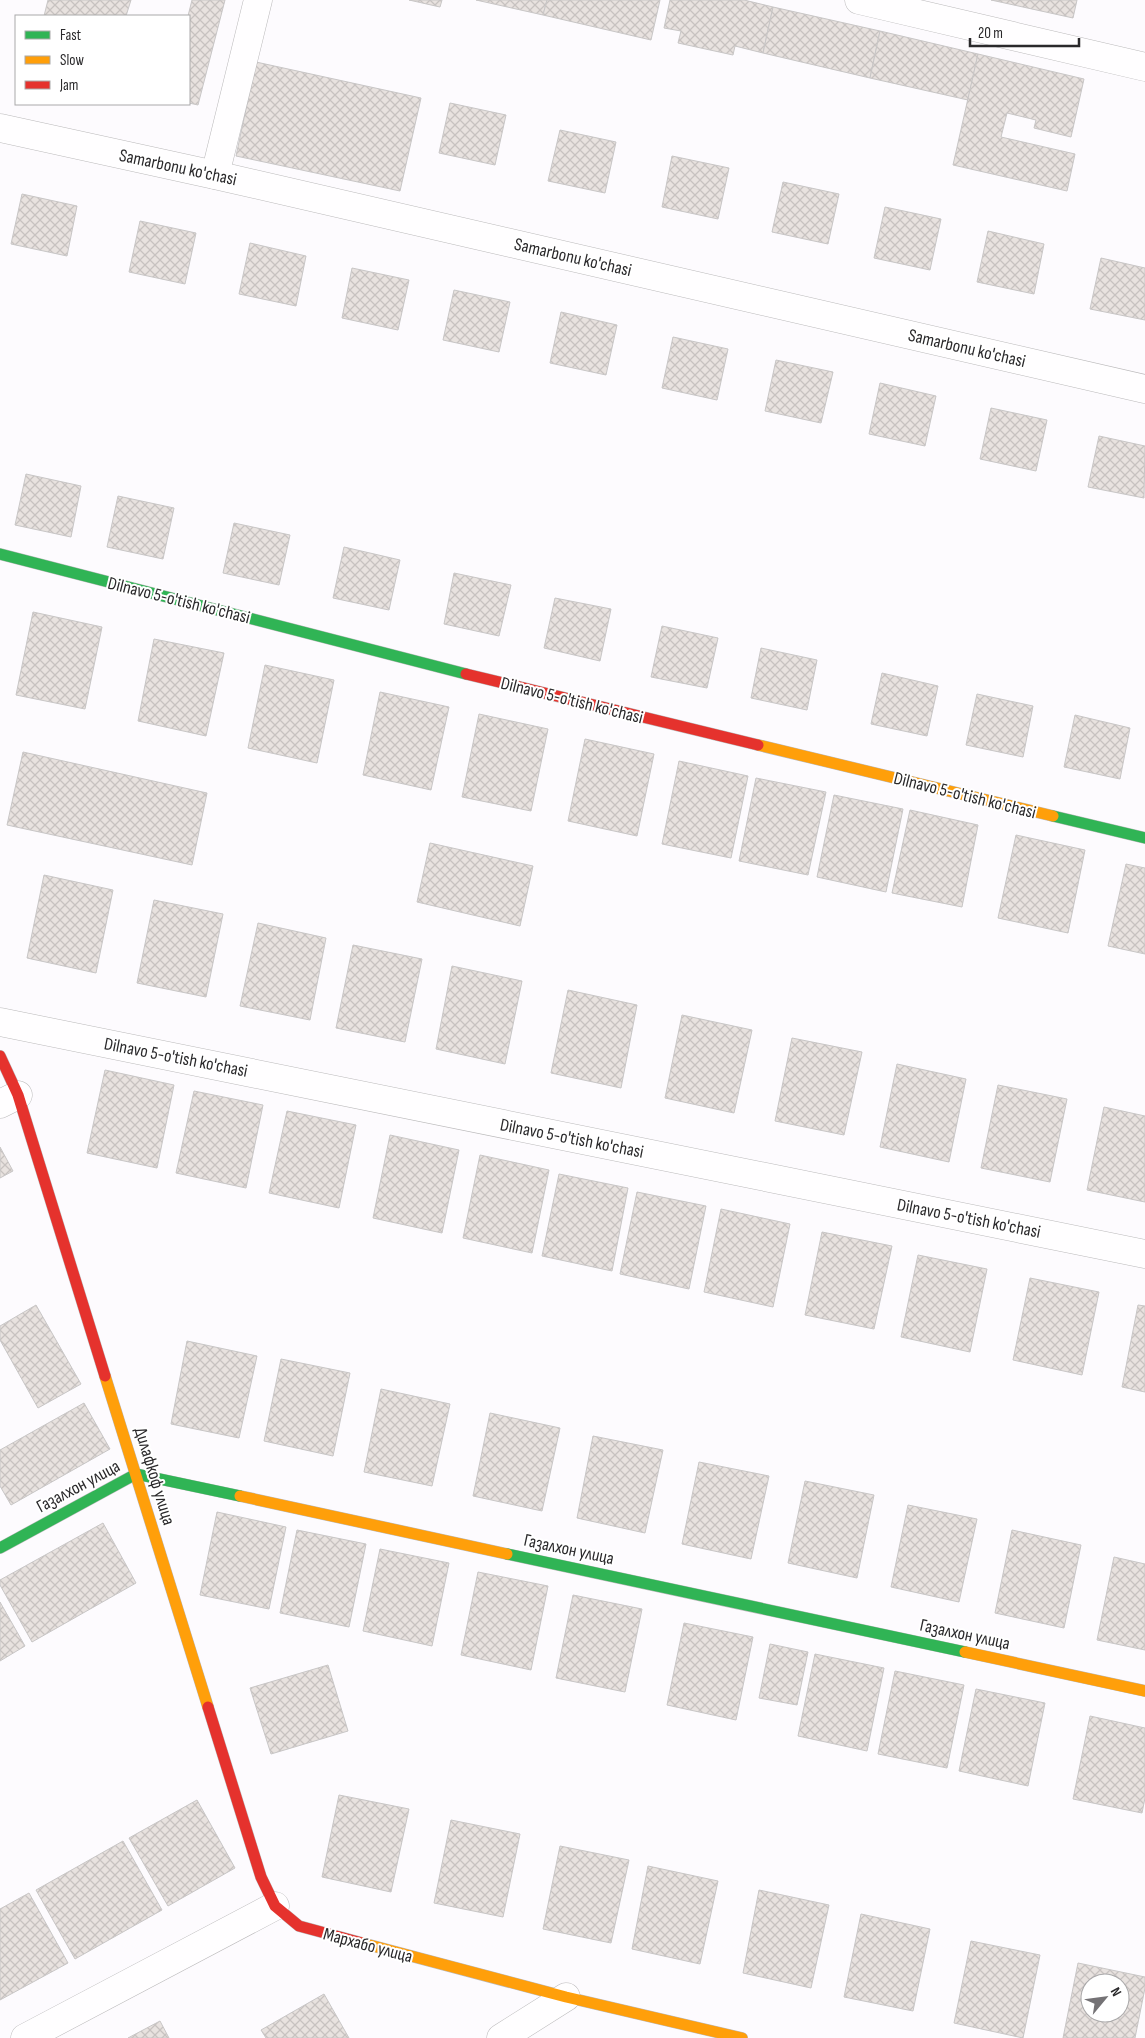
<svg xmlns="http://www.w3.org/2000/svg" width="1145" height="2038" font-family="'Sofia Sans Condensed',sans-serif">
<defs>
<pattern id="building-cross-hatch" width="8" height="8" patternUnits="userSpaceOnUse" patternTransform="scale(1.25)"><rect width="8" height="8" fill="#e8e2df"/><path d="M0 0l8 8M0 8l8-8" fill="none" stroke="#c7c2c0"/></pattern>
</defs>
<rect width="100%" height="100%" fill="#fdfbfe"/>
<g fill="url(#building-cross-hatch)" stroke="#c8c6c6" fill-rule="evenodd">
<path d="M 48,0 L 131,0 L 126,16 L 44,16 Z"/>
<path d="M 192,0 L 225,0 L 198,105 L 189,103 L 188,16 Z"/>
<path d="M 409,0 L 442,0 L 440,7 Z"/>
<path d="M 476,0 L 547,0 L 543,15 Z"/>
<path d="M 547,0 L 660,0 L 651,40 L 543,15 Z"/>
<path d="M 670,0 L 744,0 L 773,7 L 763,53 L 735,46 L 733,55 L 678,43 L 681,31 L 664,28 Z"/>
<path d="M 991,0 L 1077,0 L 1073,18 Z"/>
<path d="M 773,7 L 880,31 L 870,78 L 763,53 Z"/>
<path d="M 880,31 L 978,54 L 968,100 L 870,78 Z"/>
<path d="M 978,54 L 1084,79 L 1071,137 L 1034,128 L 1036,120 L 1007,113 L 1001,137 L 1075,154 L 1067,191 L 953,165 Z"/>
<path d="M 256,62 L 421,98 L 400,191 L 236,156 Z"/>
<path d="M 450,103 L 506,115 L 495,165 L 439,153 Z"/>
<path d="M 560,130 L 616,142 L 605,193 L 548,181 Z"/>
<path d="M 672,156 L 729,168 L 718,219 L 662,207 Z"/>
<path d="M 783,182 L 839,194 L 828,244 L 772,232 Z"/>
<path d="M 22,194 L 77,206 L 67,256 L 11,244 Z"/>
<path d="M 885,207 L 941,219 L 930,270 L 874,258 Z"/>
<path d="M 140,221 L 196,233 L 185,284 L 129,272 Z"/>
<path d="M 988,231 L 1044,244 L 1034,294 L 977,282 Z"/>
<path d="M 250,243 L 306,256 L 296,306 L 239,294 Z"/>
<path d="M 1101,258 L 1145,268 L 1145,320 L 1090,309 Z"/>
<path d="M 352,268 L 409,280 L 398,330 L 342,318 Z"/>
<path d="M 454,290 L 510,302 L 499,352 L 443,340 Z"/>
<path d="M 561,312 L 617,325 L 606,375 L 550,363 Z"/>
<path d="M 673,337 L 728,349 L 717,400 L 662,388 Z"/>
<path d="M 776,360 L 833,372 L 821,423 L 765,411 Z"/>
<path d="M 880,383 L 936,396 L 925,446 L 869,434 Z"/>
<path d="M 991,408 L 1047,420 L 1036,471 L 980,459 Z"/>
<path d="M 1099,436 L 1145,446 L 1144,498 L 1088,487 Z"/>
<path d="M 26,474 L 81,486 L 71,537 L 15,525 Z"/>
<path d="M 118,496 L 174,508 L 163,559 L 107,547 Z"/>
<path d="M 234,523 L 290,535 L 279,585 L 223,573 Z"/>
<path d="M 344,547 L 400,560 L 389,610 L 333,598 Z"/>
<path d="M 454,573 L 511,585 L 499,636 L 444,624 Z"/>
<path d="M 555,598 L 611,609 L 600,661 L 544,648 Z"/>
<path d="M 33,612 L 102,627 L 85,709 L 16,695 Z"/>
<path d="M 662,626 L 718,638 L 707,688 L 651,677 Z"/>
<path d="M 154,639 L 224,653 L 206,736 L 138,721 Z"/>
<path d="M 761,648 L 817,660 L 807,710 L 751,698 Z"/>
<path d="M 265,665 L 334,680 L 317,763 L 248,748 Z"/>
<path d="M 882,673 L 938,686 L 927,736 L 871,724 Z"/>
<path d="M 380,692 L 449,707 L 431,790 L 363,775 Z"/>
<path d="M 977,694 L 1033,706 L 1023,757 L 966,745 Z"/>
<path d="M 479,714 L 548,729 L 531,811 L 462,797 Z"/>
<path d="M 1075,715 L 1130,728 L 1120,779 L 1064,767 Z"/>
<path d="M 585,739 L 654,754 L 637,836 L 568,821 Z"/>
<path d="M 23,752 L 207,793 L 192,865 L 7,825 Z"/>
<path d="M 679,761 L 748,776 L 731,858 L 662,844 Z"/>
<path d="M 756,778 L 826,792 L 808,875 L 739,861 Z"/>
<path d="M 834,795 L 903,809 L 886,892 L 817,877 Z"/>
<path d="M 910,810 L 978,825 L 962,907 L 892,893 Z"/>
<path d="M 1016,835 L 1085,850 L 1068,933 L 998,918 Z"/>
<path d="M 430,843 L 533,866 L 520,926 L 417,902 Z"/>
<path d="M 1126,864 L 1145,868 L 1145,954 L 1108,946 Z"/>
<path d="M 44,875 L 113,890 L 96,973 L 27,958 Z"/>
<path d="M 154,900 L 223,914 L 206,997 L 137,983 Z"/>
<path d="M 258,923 L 326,938 L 310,1020 L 240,1006 Z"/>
<path d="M 353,945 L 422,959 L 405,1042 L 336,1028 Z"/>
<path d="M 452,966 L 522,981 L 505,1064 L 436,1049 Z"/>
<path d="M 568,990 L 637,1005 L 621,1088 L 551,1073 Z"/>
<path d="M 682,1015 L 752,1030 L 734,1113 L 665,1098 Z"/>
<path d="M 792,1038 L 862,1052 L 844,1135 L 775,1121 Z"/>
<path d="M 897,1064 L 966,1079 L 949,1162 L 880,1147 Z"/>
<path d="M 105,1070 L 174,1085 L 157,1168 L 87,1153 Z"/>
<path d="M 998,1085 L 1067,1099 L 1050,1182 L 981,1168 Z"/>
<path d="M 194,1091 L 263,1105 L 246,1188 L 176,1173 Z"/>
<path d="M 1104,1107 L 1145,1116 L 1145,1202 L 1087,1190 Z"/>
<path d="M 287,1111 L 356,1125 L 339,1208 L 269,1193 Z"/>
<path d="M 390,1135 L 459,1150 L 442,1233 L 373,1218 Z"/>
<path d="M 0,1147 L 13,1171 L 0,1178 Z"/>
<path d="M 480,1155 L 549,1170 L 532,1253 L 463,1238 Z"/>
<path d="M 559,1174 L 628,1188 L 612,1271 L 542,1256 Z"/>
<path d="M 637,1192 L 706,1206 L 689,1289 L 620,1274 Z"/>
<path d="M 721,1209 L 790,1224 L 773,1307 L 704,1292 Z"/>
<path d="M 822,1232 L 892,1246 L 874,1329 L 805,1315 Z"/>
<path d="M 918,1255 L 987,1269 L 970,1352 L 901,1337 Z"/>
<path d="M 1030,1278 L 1099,1292 L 1082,1375 L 1013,1360 Z"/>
<path d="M 36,1305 L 81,1384 L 38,1408 L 0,1340 L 0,1326 Z"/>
<path d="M 1138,1305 L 1145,1306 L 1145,1392 L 1122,1387 Z"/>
<path d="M 187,1341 L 257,1356 L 239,1438 L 171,1424 Z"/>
<path d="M 281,1359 L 350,1373 L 333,1456 L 264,1441 Z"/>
<path d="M 381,1389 L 450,1404 L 432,1486 L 364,1472 Z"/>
<path d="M 84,1403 L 110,1449 L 11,1505 L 0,1486 L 0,1450 Z"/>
<path d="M 490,1413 L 560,1428 L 542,1511 L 473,1496 Z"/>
<path d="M 593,1436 L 663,1450 L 645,1533 L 577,1518 Z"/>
<path d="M 699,1462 L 769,1476 L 751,1559 L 682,1544 Z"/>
<path d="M 805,1481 L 874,1495 L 857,1578 L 788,1563 Z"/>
<path d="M 908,1505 L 977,1519 L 959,1602 L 891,1587 Z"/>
<path d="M 217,1512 L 286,1527 L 269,1609 L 200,1595 Z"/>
<path d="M 103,1523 L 136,1583 L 32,1642 L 0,1585 L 0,1580 Z"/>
<path d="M 297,1530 L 366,1544 L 349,1627 L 280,1613 Z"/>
<path d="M 1012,1530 L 1081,1545 L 1064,1628 L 995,1613 Z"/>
<path d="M 380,1549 L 449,1563 L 432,1646 L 363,1631 Z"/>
<path d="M 1114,1557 L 1145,1564 L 1145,1650 L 1097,1640 Z"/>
<path d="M 478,1572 L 548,1586 L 531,1670 L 461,1655 Z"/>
<path d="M 573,1595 L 642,1609 L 625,1692 L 556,1678 Z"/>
<path d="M 0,1602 L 25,1646 L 0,1661 Z"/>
<path d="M 684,1623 L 753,1637 L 736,1720 L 667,1705 Z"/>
<path d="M 770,1644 L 808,1652 L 797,1705 L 759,1698 Z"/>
<path d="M 815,1654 L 884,1668 L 867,1751 L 798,1736 Z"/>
<path d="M 328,1665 L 348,1731 L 271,1754 L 250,1688 Z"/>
<path d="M 895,1671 L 964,1685 L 947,1768 L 878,1754 Z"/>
<path d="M 976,1689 L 1045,1703 L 1028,1786 L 959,1771 Z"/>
<path d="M 1090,1716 L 1145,1728 L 1145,1798 L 1142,1813 L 1073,1799 Z"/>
<path d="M 339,1795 L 409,1809 L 391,1892 L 322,1877 Z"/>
<path d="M 197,1800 L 235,1868 L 168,1906 L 129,1838 Z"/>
<path d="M 451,1820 L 520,1834 L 503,1917 L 434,1903 Z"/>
<path d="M 123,1841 L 162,1910 L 75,1959 L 36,1890 Z"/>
<path d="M 560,1846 L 629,1860 L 611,1943 L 543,1929 Z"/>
<path d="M 648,1866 L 718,1881 L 700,1964 L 632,1949 Z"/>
<path d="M 759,1890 L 829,1905 L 811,1988 L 743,1973 Z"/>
<path d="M 29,1893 L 68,1963 L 0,2000 L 0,1909 Z"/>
<path d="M 861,1914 L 930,1929 L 913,2011 L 844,1997 Z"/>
<path d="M 971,1941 L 1040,1955 L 1023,2038 L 954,2023 Z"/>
<path d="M 1078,1963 L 1145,1977 L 1145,1988 L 1135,2038 L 1063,2038 ZM 1090,1983 L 1120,1983 L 1120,2013 L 1090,2013 Z"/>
<path d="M 324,1994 L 349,2038 L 266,2038 L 261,2030 Z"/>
<path d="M 160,2021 L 169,2038 L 128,2038 Z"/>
</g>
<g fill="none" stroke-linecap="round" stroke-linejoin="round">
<g stroke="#bbbabb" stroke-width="29">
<g id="street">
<path d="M 859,0 L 1145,67"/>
<path d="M 0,128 L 215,175 L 1145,389"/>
<path d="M 215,175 L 258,0"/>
<path d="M 0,1022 L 1145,1254"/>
<path d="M 0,1104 L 18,1095"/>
<path d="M 25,2038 L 275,1906"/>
<path d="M 501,2038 L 566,1997"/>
</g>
</g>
<g stroke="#bbbabb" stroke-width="12">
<g id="fast">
<path d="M 0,554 L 466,674"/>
<path d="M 1053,816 L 1145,838"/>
<path d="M 0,1548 L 136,1474 L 240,1496"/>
<path d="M 507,1554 L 965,1652"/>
</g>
</g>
<g stroke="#bbbabb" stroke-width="12">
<g id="slow">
<path d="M 758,745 L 1053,816"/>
<path d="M 105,1376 L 208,1707"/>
<path d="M 240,1496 L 507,1554"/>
<path d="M 965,1652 L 1145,1691"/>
<path d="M 362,1943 L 566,1997 L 742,2038"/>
</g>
</g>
<g stroke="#bbbabb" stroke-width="12">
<g id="jam">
<path d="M 466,674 L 758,745"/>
<path d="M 0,1056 L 18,1095 L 105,1376"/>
<path d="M 208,1707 L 261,1877 L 275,1906 L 299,1926 L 362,1943"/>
</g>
</g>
<use href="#street" stroke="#fffeff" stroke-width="28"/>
<use href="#fast" stroke="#30b455" stroke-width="11"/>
<use href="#slow" stroke="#ff9f0a" stroke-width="11"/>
<use href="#jam" stroke="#e5322d" stroke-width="11"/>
</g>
<g text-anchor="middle" stroke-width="4" stroke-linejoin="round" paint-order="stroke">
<g font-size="18" fill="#2a292b" stroke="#fff">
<text transform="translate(178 167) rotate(12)" y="6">Samarbonu ko'chasi</text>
<text transform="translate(573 257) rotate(13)" y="6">Samarbonu ko'chasi</text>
<text transform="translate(967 348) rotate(13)" y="6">Samarbonu ko'chasi</text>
<text transform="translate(179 600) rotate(14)" y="6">Dilnavo 5-o'tish ko'chasi</text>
<text transform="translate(572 700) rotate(14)" y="6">Dilnavo 5-o'tish ko'chasi</text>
<text transform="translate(965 795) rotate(14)" y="6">Dilnavo 5-o'tish ko'chasi</text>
<text transform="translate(176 1057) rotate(11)" y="6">Dilnavo 5-o'tish ko'chasi</text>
<text transform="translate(572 1138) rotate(11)" y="6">Dilnavo 5-o'tish ko'chasi</text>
<text transform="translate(969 1218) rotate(11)" y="6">Dilnavo 5-o'tish ko'chasi</text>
<text transform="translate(155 1476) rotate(73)" y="6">Дилафкоф улица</text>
<text transform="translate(78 1486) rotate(-28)" y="6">Газалхон улица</text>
<text transform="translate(569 1549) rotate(12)" y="6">Газалхон улица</text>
<text transform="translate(965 1634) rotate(12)" y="6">Газалхон улица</text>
<text transform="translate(368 1945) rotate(15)" y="6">Мархабо улица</text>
</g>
</g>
<rect x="15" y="15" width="175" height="90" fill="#ffffff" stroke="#aaa9aa"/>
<rect x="25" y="31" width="25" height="8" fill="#30b455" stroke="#aaa9aa"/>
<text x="60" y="40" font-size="15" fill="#2a292b">Fast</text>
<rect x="25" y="56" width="25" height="8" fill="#ff9f0a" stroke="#aaa9aa"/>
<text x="60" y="65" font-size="15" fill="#2a292b">Slow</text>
<rect x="25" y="81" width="25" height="8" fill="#e5322d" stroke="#aaa9aa"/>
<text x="60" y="90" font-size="15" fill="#2a292b">Jam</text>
<g transform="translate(1105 1998) rotate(61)"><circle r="24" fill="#ffffff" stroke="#aaa9aa"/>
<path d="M0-4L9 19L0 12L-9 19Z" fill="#747275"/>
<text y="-8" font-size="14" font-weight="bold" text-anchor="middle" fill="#2a292b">N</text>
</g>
<path d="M970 38v8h109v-8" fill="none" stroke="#2a292b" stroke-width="2.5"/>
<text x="978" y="38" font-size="15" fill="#2a292b" stroke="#ffffff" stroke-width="4" paint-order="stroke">20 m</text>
</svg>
